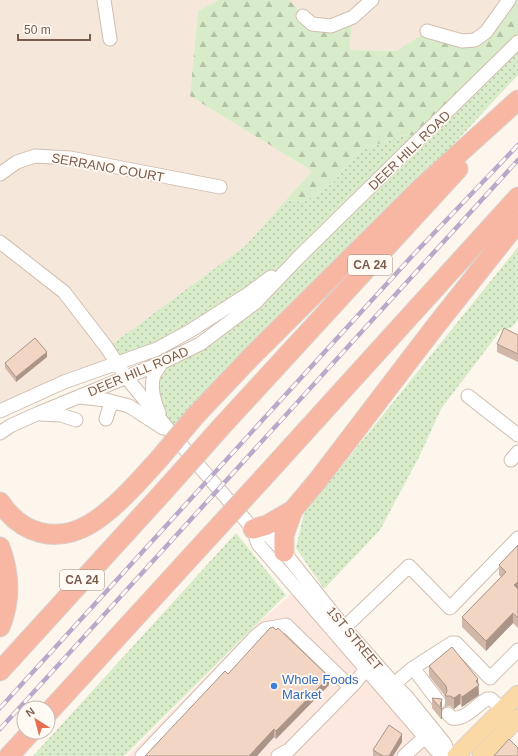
<svg xmlns="http://www.w3.org/2000/svg" width="518" height="756" viewBox="0 0 518 756" font-family="Arial,sans-serif">
<style>
.residential{fill:#f5e8da}
.commercial{fill:#fde8e0}
.green{fill:url(#green-dots)}
.forest{fill:url(#forest-firs)}
.lines{fill:none;stroke-linecap:round;stroke-linejoin:round}
.minor-casing{stroke:#d1beb0;stroke-width:15}
.major-casing{stroke:#dad1cd;stroke-width:19}
.highway-casing{stroke:#dad1cd;stroke-width:21}
.minor{stroke:#fff;stroke-width:13}
.major{stroke:#fbd9a5;stroke-width:17}
.highway{stroke:#f7b7a3;stroke-width:19}
.rail-casing{stroke:#b9a8c9;stroke-width:4.5}
.rail{stroke:#fffaf3;stroke-width:3;stroke-dasharray:9;stroke-linecap:butt}
.highway-bridge-casing{stroke:#dad1cd;stroke-width:21;stroke-linecap:butt}
.highway-bridge{stroke:#f7b7a3;stroke-width:19}
.wall{fill:#d1b7a8}
.shaded-wall{fill:#aa9588}
.building{fill:#f3d5c3;stroke:#aa9588}
.shop-dot{fill:#3f7fe0;stroke:#fffaf3;stroke-width:1.5}
.labels{text-anchor:middle;stroke-width:3.5;stroke-linejoin:round;paint-order:stroke}
.shield{fill:#fffaf3;stroke:#a28b7f;stroke-width:1}
.shield-label{font-size:12px;font-weight:bold;fill:#7a5c4d}
.street-label{font-size:13px;fill:#7a5c4d;stroke:#fffaf3}
.shop-label{font-size:13px;fill:#366cbe;stroke:#fffaf3;text-anchor:start}
</style>
<defs>
<pattern id="green-dots" width="8" height="8" patternUnits="userSpaceOnUse"><rect width="8" height="8" fill="#d8ecc9"/><path d="M2 2h.1M6 6h.1" fill="none" stroke="#b4c2a5" stroke-width="1.8" stroke-linecap="round"/></pattern>
<pattern id="forest-firs" width="22" height="20" patternUnits="userSpaceOnUse"><rect width="22" height="20" fill="#d8ecc9"/><path d="M5 1l3.5 6h-7zM16 11l3.5 6h-7z" fill="#b4c2a5"/></pattern>
</defs>
<rect width="100%" height="100%" fill="#fdf6ec"/>
<path class="residential" d="M 0,0 L 218,0 L 198,11 L 190,96 L 312,171 L 245,246 L 107,348 L 117,363 L 0,411 Z
M 289,0 L 509,0 L 475,40 L 427,31 L 397,51 L 349,50 L 331,26 L 303,16 Z"/>
<path class="commercial" d="M 294,592 L 436,756 L 128,756 L 259,622 Z"/>
<path class="green" d="M 518,42 L 518,75 L 419,181 L 172,433 L 165,425 L 154,375 L 200,344 L 297,259 L 190,331 L 117,363 L 107,348 L 245,246 L 286,200 L 304,202 L 333,183 L 357,152 L 402,135 L 422,136 Z
M 518,247 L 518,320 L 512,327 L 500,331 L 441,409 L 419,457 L 380,530 L 324,589 L 296,548 L 304,513 Z
M 236,533 L 286,595 L 124,756 L 33,756 Z"/>
<path class="forest" d="M 218,0 L 289,0 L 312,24 L 353,17 L 349,50 L 397,51 L 427,31 L 475,40 L 509,0 L 518,0 L 518,42 L 422,136 L 402,135 L 357,152 L 333,183 L 304,202 L 286,200 L 312,171 L 190,96 L 198,11 Z"/>
<g class="lines">
<g class="minor-casing">
<path id="minor" d="M 104,0 L 110,39
M 303,16 L 312,24 L 331,26 L 353,17 L 372,0
M 427,31 L 462,41 L 475,40 L 486,32 L 509,0
M 0,174 L 17,162 L 35,156 L 70,158 L 220,187
M 0,242 L 64,292 L 107,348 L 126,377 L 177,440 L 253,529 L 258,544 L 436,750 L 444,756
M 468,396 L 518,435
M 80,397 L 106,400 L 129,406 L 163,428
M 0,411 L 64,382 L 157,349 L 190,331 L 248,294 L 271,277
M 159,413 C 154,402 150,386 154,375 C 156,371 159,367 161,363
M 41,414 L 61,415 L 76,420
M 106,419 L 109,409 L 114,402
M 0,433 L 10,426 L 39,413 L 161,363 L 200,344 L 255,303 L 299,257 L 518,42
M 511,460 L 518,452
M 253,529 L 269,536 L 284,552 L 343,626 L 394,684 L 407,697 L 445,744 L 449,756
M 345,627 L 409,566 L 450,608 L 518,538
M 413,668 L 439,702
M 386,683 L 394,684 L 413,668 L 452,643 L 456,643 L 490,678 L 518,650
M 448,714 L 452,718 C 466,720 476,705 487,699 L 491,699 L 503,710
M 142,756 L 256,636 L 265,629 L 286,625 L 350,687
M 278,756 L 289,750 L 354,684 L 366,669
M 404,756 L 425,737"/>
</g>
<g class="major-casing">
<path id="major" d="M 456,756 L 518,694
M 481,756 L 518,718"/>
</g>
<g class="highway-casing">
<path id="highway" d="M 195,416 L 252,356 L 422,187 L 518,100
M 222,426 L 458,169
M 263,478 L 518,197
M 0,502 C 21,534 56,544 90,524 C 114,510 140,480 159,459
M 253,529 L 267,525 L 293,510
M 0,547 C 10,574 11,601 0,627
M 284,552 L 284,535 L 293,510 L 318,480 L 434,328 L 518,222
M 0,671 L 165,490
M 48,713 L 208,538
M 9,756 L 31,732"/>
</g>
<use href="#minor" class="minor"/>
<use href="#major" class="major"/>
<use href="#highway" class="highway"/>
<g class="rail-casing">
<path id="rail" d="M 0,708 L 414,254 L 518,145
M 0,729 L 518,160"/>
</g>
<use href="#rail" class="rail"/>
<g class="highway-bridge-casing">
<path id="highway-bridge" d="M 159,459 L 195,416
M 165,490 L 222,426
M 208,538 L 263,478"/>
</g>
<use href="#highway-bridge" class="highway-bridge"/>
</g>
<path class="wall" d="M 518,335 L 518,362 L 497,352 L 497,344 Z
M 47,357 L 16,382 L 5,368 L 5,363 Z
M 518,545 L 518,628 L 513,623 L 486,651 L 462,627 L 462,617 L 501,577 L 499,575 L 499,565 Z
M 429,666 L 478,684 L 479,695 L 462,707 L 460,704 L 454,709 L 450,706 L 445,707 L 445,696 L 429,676 Z
M 329,685 L 276,739 L 274,737 L 257,756 L 145,756 Z
M 432,698 L 442,699 L 442,719 L 441,719 L 432,708 Z
M 402,742 L 393,756 L 373,756 L 373,750 Z"/>
<path class="shaded-wall" d="M 47,352 L 47,357 L 16,382 L 16,377 Z
M 518,582 L 518,591 L 514,585 Z
M 513,613 L 513,623 L 486,651 L 486,641 Z
M 329,677 L 329,685 L 276,739 L 276,731 Z
M 478,679 L 479,695 L 462,707 L 462,697 L 476,681 Z
M 460,694 L 460,704 L 454,709 L 454,698 Z
M 442,699 L 442,719 L 441,719 L 441,709 L 440,705 Z
M 274,729 L 274,737 L 257,756 L 249,756 Z
M 402,734 L 402,742 L 393,756 L 389,756 Z"/>
<path class="building" d="M 504,328 L 518,335 L 518,354 L 497,344 Z
M 35,338 L 47,352 L 16,377 L 5,363 Z
M 518,545 L 518,582 L 514,585 L 518,589 L 518,618 L 513,613 L 486,641 L 462,617 L 506,572 L 499,565 Z
M 273,627 L 276,630 L 278,628 L 329,677 L 276,731 L 274,729 L 249,756 L 145,756 L 225,671 L 228,674 L 270,628 Z
M 452,647 L 478,679 L 476,681 L 479,685 L 462,697 L 460,694 L 454,698 L 450,696 L 445,696 L 447,691 L 446,686 L 429,666 Z
M 432,698 L 442,699 L 440,705 L 442,709 L 441,709 Z
M 389,725 L 402,734 L 389,756 L 383,756 L 373,750 Z
M 509,739 L 518,748 L 518,756 L 494,756 Z"/>
<circle class="shop-dot" cx="274" cy="686" r="4"/>
<g class="labels">
<g class="shield">
<rect x="348" y="255" width="44" height="20" rx="3"/>
<rect x="60" y="570" width="44" height="20" rx="3"/>
</g>
<g class="shield-label">
<text x="370" y="269">CA 24</text>
<text x="82" y="584">CA 24</text>
</g>
<g class="street-label">
<text transform="translate(409 150) rotate(-44)" y="5">DEER HILL ROAD</text>
<text transform="translate(108 167) rotate(10)" y="5">SERRANO COURT</text>
<text transform="translate(138 371) rotate(-23)" y="5">DEER HILL ROAD</text>
<text transform="translate(355 638) rotate(50)" y="5">1ST STREET</text>
</g>
<g class="shop-label">
<text x="282" y="684">Whole Foods<tspan x="282" dy="15">Market</tspan></text>
</g>
</g>
<g transform="translate(36 720) rotate(324)"><circle r="19" fill="#fffaf3" stroke="#cabbb1"/>
<path d="M0-3L7 15L0 10L-7 15Z" fill="#e76f51"/>
<text y="-6" font-size="11" font-weight="bold" text-anchor="middle" fill="#7a5c4d">N</text>
</g>
<path d="M18 34v6h72v-6" fill="none" stroke="#7a5c4d" stroke-width="2"/>
<text x="24" y="34" font-size="12" fill="#7a5c4d" stroke="#fffaf3" stroke-width="3" paint-order="stroke">50 m</text>
</svg>
